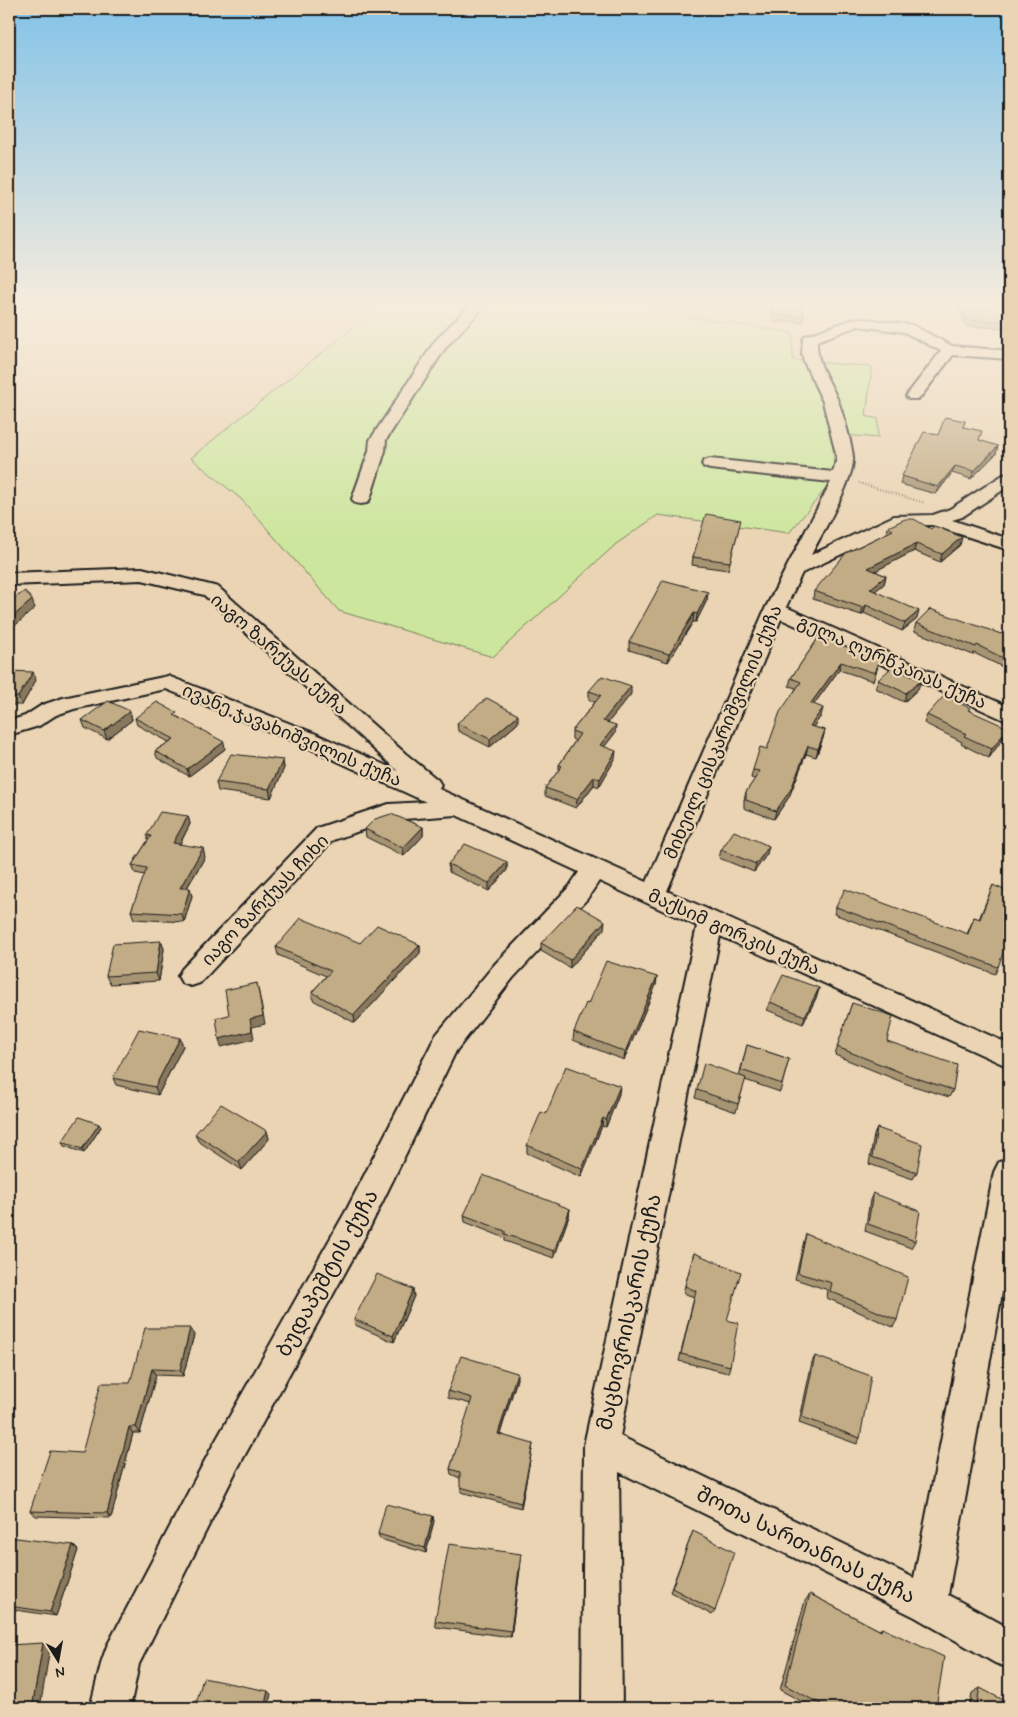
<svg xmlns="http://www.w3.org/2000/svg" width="1018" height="1717" viewBox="0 0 1018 1717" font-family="Mynerve,'Noto Sans Georgian',sans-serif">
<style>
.green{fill:#cce69d;stroke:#74815c}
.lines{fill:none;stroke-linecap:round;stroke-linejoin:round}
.minor-casing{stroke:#1c1c1c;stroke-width:4}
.path{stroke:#1c1c1c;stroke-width:2;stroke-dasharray:0.5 2.5;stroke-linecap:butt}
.minor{fill:#ead4b3;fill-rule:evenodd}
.wall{fill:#a79472;stroke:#1c1c1c}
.shaded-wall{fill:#88785d;stroke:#1c1c1c}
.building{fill:#c2ac85;stroke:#1c1c1c}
.labels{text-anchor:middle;stroke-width:4.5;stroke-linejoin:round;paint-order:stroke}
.street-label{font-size:18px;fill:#1c1c1c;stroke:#ead4b3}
.near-street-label{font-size:21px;fill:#1c1c1c;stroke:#ead4b3}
</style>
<rect width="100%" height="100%" fill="#ead4b3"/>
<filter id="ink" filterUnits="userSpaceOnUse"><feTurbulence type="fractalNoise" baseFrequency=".02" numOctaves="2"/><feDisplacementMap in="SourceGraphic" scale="10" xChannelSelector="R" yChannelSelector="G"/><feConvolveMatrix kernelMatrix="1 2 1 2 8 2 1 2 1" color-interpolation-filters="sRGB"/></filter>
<g filter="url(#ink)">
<path class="green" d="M 385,302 L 655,302 L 648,310 L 792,333 L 793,360 L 872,367 L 866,416 L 878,419 L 878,438 L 834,434 L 833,480 L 789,533 L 658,515 L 616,544 L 493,657 L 339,611 L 241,499 L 191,458 C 254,405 321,355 385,302 Z"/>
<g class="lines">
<g class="minor-casing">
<path id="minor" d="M 473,302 L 488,302 L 446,347 L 386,440 L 385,451 L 370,499 L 367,503 L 361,504 L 355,503 L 352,499 L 369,451 L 370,440 L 435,341 Z
M 857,318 L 912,325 L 952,346 L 1009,351 L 1009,359 L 953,355 L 919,399 L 909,399 L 906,396 L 941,351 L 904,332 L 858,326 L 817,341 C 816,365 830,380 838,401 C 843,414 852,444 853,457 C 855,479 822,533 811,555 L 894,516 L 933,515 L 950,509 L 1003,475 L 1009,474 L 1009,486 L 962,517 L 952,520 L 1009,539 L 1009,550 L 932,525 L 903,525 L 802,573 L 786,607 L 1009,707 L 1009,722 L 781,619 L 667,891 L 1009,1044 L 1009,1067 L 720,936 L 620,1436 L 914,1578 L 994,1172 L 999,1162 L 1009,1159 L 1009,1254 L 948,1595 L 1009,1628 L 1009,1668 L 995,1663 L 915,1617 L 619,1472 L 622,1708 L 582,1708 L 584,1445 L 697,926 L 599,881 L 587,899 L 513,978 L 456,1051 L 369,1229 L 235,1473 L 139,1664 L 130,1708 L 90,1708 L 102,1660 L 107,1646 L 211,1449 L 347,1209 L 436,1035 L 495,964 L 569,887 L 579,872 L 456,815 L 391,820 L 333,840 L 200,983 L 191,986 L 182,983 L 178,976 L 182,969 L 317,828 L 389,804 L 426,802 L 298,743 L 166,689 L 74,709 L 56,715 L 39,726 L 9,735 L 9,721 L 25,716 L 42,705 L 63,698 L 168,676 L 314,733 L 398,771 L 204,595 L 142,580 L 9,585 L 9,573 L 142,568 L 218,587 L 406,754 L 438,780 L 441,785 L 439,789 L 647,882 L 765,609 L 831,482 L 710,469 L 704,467 L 702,464 L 704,461 L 710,459 L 833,472 L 837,458 L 823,402 L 804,362 L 802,354 L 803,339 L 805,336 Z"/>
</g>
<path class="path" d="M 859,483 L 925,503"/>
<use href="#minor" class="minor"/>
</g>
<path class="wall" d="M 769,302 L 801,302 L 804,316 L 803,322 L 773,322 Z
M 957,302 L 1009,302 L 1009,329 L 1000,328 L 966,326 Z
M 965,421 L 963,427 L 996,454 L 971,479 L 952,473 L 936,494 L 900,484 L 902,476 L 938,435 Z
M 739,527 L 728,570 L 692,565 L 693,557 Z
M 888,527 L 960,545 L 940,562 L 914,551 L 875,571 L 886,576 L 884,584 L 875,591 L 917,619 L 902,631 L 864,613 L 861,615 L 813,599 L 814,591 L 887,533 Z
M 708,592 L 707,600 L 696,622 L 693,622 L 668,662 L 629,650 L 629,642 Z
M 916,623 L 1001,634 L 1009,632 L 1009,670 L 974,653 L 973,655 L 914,631 Z
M 819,637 L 878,667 L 873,681 L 839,670 L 814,704 L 821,716 L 813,727 L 825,730 L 823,738 L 816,757 L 806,754 L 789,797 L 774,819 L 744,808 L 744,800 L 746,792 L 755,779 L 751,778 L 753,770 L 767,749 L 796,688 L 789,686 L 791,678 Z
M 9,671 L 36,680 L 22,705 L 9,705 Z
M 878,680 L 918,689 L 904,702 L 875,688 Z
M 589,691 L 631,694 L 608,722 L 615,733 L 604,747 L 615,759 L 599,787 L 594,785 L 576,808 L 545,796 L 545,788 L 559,770 L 559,765 L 575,741 L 572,739 L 572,731 L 595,702 L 589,700 Z
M 969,710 L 1004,737 L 989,758 L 961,744 L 962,742 L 924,723 L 927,715 Z
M 130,711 L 132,720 L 107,739 L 85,728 L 82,720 Z
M 178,717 L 225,749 L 189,776 L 157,758 L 155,751 L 169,742 L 137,725 L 135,718 Z
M 457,723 L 518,723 L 490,747 L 458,731 Z
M 283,760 L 284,768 L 271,798 L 218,791 L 216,782 Z
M 188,816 L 190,824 L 180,844 L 205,857 L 187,888 L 192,896 L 184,922 L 134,919 L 131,911 L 145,875 L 135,873 L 132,865 L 148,840 L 147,835 Z
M 423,827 L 423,836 L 404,856 L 366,837 L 365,829 Z
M 721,850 L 767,854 L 754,872 L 719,858 Z
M 507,862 L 507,870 L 489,891 L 449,872 L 448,864 Z
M 993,885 L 998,967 L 995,974 L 834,914 L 836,907 L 967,934 L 974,917 L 979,919 Z
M 604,929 L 570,968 L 541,951 L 541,943 Z
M 161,941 L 164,949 L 159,981 L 110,984 L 106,976 Z
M 360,943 L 420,945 L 420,953 L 355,1023 L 313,1000 L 312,992 L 326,976 L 278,955 L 276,947 Z
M 657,977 L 656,985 L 624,1060 L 573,1040 L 574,1032 L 588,1004 Z
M 819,988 L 817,996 L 803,1024 L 767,1010 L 770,1002 Z
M 852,1003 L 887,1041 L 953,1090 L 949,1097 L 907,1084 L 835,1055 Z
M 180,1038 L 183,1046 L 158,1095 L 116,1085 L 113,1078 Z
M 747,1045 L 789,1059 L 780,1092 L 745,1080 L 736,1112 L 695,1098 L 697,1090 L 739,1076 Z
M 619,1094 L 606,1127 L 602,1126 L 581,1177 L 527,1153 L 527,1145 L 546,1114 Z
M 101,1127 L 84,1153 L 64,1146 L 62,1142 Z
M 877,1128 L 917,1172 L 913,1179 L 869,1164 L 874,1135 Z
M 267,1131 L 269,1139 L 242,1170 L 198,1141 L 195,1134 Z
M 873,1193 L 915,1241 L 911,1248 L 865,1231 L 870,1200 Z
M 570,1209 L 569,1216 L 554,1258 L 505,1241 L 505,1238 L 465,1222 L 464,1215 Z
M 806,1234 L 897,1320 L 893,1327 L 827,1298 L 828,1290 L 795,1279 L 804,1241 Z
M 694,1253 L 727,1320 L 730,1366 L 728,1373 L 679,1361 L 694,1297 L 683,1293 Z
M 414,1296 L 394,1342 L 355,1325 L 354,1319 Z
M 194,1335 L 183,1376 L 156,1375 L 140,1433 L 133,1433 L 111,1518 L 36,1516 L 30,1511 L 82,1453 L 130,1383 Z
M 815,1356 L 860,1438 L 857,1444 L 799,1423 L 812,1362 Z
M 517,1379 L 500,1434 L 532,1449 L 521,1508 L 461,1492 L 460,1478 L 451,1474 L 450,1469 L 471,1404 L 448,1398 L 448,1391 Z
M 434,1521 L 426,1553 L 380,1539 L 378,1534 Z
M 693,1531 L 715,1611 L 712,1615 L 670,1592 Z
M 9,1537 L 78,1550 L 56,1616 L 9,1609 Z
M 521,1554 L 521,1561 L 511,1637 L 436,1627 L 435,1621 Z
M 810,1594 L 879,1630 L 882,1628 L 936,1708 L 814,1708 L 780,1690 L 805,1601 Z
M 980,1688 L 1009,1708 L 969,1708 L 972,1693 Z"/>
<path class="shaded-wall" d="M 998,446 L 996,454 L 971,479 L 974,471 Z
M 955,466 L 952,473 L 936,494 L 938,487 Z
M 962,537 L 960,545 L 940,562 L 942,554 Z
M 916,544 L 914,551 L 866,576 L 868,568 Z
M 886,576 L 884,584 L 868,597 L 870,589 Z
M 708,592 L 707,600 L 696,622 L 697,614 Z
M 32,600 L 35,608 L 9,631 L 9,620 Z
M 866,605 L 864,613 L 861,615 L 863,608 Z
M 919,611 L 917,619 L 902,631 L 905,623 Z
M 694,613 L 693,622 L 668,662 L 669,654 Z
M 841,662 L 839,670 L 809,711 L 811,703 Z
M 33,672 L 36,680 L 22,705 L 18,697 Z
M 921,681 L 918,689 L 904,702 L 906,693 Z
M 631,686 L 631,694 L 603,729 L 603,721 Z
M 823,708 L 821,716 L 808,734 L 810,726 Z
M 130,711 L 132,720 L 107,739 L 104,731 Z
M 518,715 L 518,723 L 490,747 L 490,739 Z
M 616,725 L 615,733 L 599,754 L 600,745 Z
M 1008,728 L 1004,737 L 989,758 L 992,749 Z
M 825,730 L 823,738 L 816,757 L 818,749 Z
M 224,742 L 225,749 L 189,776 L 187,769 Z
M 808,746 L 806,754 L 789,797 L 774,819 L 776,811 Z
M 616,751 L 615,759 L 599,787 L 600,779 Z
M 283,760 L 284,768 L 271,798 L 269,789 Z
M 594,777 L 594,785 L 576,808 L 577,799 Z
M 188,816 L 190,824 L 176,851 L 173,843 Z
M 423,827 L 423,836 L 404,856 L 403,848 Z
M 769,846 L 767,854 L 754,872 L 756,864 Z
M 203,848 L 205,857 L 182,896 L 180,888 Z
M 507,862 L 507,870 L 489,891 L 489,883 Z
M 190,888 L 192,896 L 184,922 L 182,914 Z
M 605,921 L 604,929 L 570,968 L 570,960 Z
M 161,941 L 164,949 L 159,981 L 156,973 Z
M 420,945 L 420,953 L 355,1023 L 354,1015 Z
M 657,977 L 656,985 L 624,1060 L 625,1052 Z
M 257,983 L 265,1024 L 252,1027 L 254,1039 L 221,1047 L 219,1039 L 250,1019 Z
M 819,988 L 817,996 L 803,1024 L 805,1016 Z
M 180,1038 L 183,1046 L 158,1095 L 155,1087 Z
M 620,1086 L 619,1094 L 606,1127 L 606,1120 Z
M 603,1118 L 602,1126 L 581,1177 L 582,1169 Z
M 99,1124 L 101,1127 L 84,1153 L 82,1149 Z
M 267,1131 L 269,1139 L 242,1170 L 239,1162 Z
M 570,1209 L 569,1216 L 554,1258 L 554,1251 Z
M 413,1289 L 414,1296 L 394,1342 L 393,1336 Z
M 190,1328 L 194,1335 L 183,1376 L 180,1370 Z
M 152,1369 L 156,1375 L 140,1433 L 136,1427 Z
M 517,1373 L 517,1379 L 498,1440 L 498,1434 Z
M 129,1427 L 133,1433 L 111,1518 L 107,1513 Z
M 533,1444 L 532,1449 L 521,1508 L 521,1503 Z
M 433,1516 L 434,1521 L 426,1553 L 425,1548 Z
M 73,1545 L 78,1550 L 56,1616 L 50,1612 Z
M 521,1554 L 521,1561 L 511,1637 L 511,1631 Z
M 43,1643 L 50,1648 L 40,1708 L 32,1708 Z
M 268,1691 L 271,1694 L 268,1708 L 264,1708 Z"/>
<path class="building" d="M 771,302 L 801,302 L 804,316 L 774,315 Z
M 961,302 L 1009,302 L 1009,322 L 968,320 Z
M 945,417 L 965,421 L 963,427 L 982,431 L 979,440 L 998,446 L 974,471 L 955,466 L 938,487 L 902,476 L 924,432 L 938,435 Z
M 706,514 L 741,520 L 730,562 L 693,557 Z
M 905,519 L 914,519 L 931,529 L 934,526 L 962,537 L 942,554 L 916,544 L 868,568 L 886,576 L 870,589 L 919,611 L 905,623 L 866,605 L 863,608 L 814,591 L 846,553 L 893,530 L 888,527 Z
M 663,580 L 708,592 L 697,614 L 694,613 L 669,654 L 629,642 Z
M 25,591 L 32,600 L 9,620 L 9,602 Z
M 930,609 L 1001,634 L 1006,630 L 1009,632 L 1009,661 L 977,645 L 976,647 L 916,623 Z
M 819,637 L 880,659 L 875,673 L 841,662 L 811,703 L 823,708 L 810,726 L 825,730 L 818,749 L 808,746 L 791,789 L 776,811 L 746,800 L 746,792 L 760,771 L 753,770 L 760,747 L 767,749 L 780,712 L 801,682 L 791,678 Z
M 892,667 L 921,681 L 906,693 L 878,680 Z
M 9,671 L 33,672 L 18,697 L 9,697 Z
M 602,676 L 631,686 L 603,721 L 616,725 L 600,745 L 616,751 L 600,779 L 594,777 L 577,799 L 545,788 L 562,766 L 559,765 L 580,734 L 572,731 L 601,695 L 589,691 Z
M 944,696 L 970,708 L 968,710 L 1008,728 L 992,749 L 964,736 L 966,734 L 927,715 Z
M 487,698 L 518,715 L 490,739 L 457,723 Z
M 108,701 L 130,711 L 104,731 L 82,720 Z
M 157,702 L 177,713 L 174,715 L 224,742 L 187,769 L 155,751 L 174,739 L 135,718 Z
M 231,754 L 283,760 L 269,789 L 216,782 Z
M 160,812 L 188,816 L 173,843 L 203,848 L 180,888 L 190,888 L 182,914 L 131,911 L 147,868 L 132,865 L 151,836 L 147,835 Z
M 391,814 L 423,827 L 403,848 L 365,829 L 375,819 Z
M 734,831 L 769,846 L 756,864 L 721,850 Z
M 465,844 L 507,862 L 489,883 L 448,864 Z
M 1009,878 L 1009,936 L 998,967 L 836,907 L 845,889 L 968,934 L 974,917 L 980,919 L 993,885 L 1004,890 Z
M 577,905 L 605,921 L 570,960 L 541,943 Z
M 301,918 L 360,943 L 377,925 L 420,945 L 354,1015 L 312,992 L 331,971 L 276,947 Z
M 161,941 L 156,973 L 106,976 L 113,944 Z
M 606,961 L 657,977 L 625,1052 L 574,1032 L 586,1003 L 588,1004 Z
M 783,975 L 819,988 L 805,1016 L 770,1002 Z
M 257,983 L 263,1016 L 250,1019 L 252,1031 L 219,1039 L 216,1018 L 229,1015 L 225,990 Z
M 852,1003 L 893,1016 L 887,1041 L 957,1065 L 953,1090 L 910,1076 L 837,1047 Z
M 139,1029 L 180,1038 L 155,1087 L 113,1078 Z
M 747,1045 L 789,1059 L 782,1084 L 741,1070 Z
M 704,1063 L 746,1078 L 738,1104 L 697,1090 Z
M 566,1066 L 620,1086 L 606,1120 L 603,1118 L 582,1169 L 527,1145 L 541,1112 L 546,1114 Z
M 221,1104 L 267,1131 L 239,1162 L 195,1134 Z
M 79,1117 L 99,1124 L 82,1149 L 62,1142 Z
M 877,1128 L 922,1144 L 917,1172 L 872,1157 Z
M 483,1175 L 570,1209 L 554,1251 L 505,1234 L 505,1231 L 464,1215 Z
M 873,1193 L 920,1211 L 915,1241 L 868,1224 Z
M 806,1234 L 908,1277 L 897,1320 L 830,1291 L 832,1283 L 798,1273 Z
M 694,1253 L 741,1272 L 727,1320 L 738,1323 L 730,1366 L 681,1354 L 696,1291 L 685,1286 Z
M 377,1274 L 413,1289 L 393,1336 L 354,1319 Z
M 145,1328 L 190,1328 L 180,1370 L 152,1369 L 136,1427 L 129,1427 L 107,1513 L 30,1511 L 50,1451 L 82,1453 L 101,1383 L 130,1383 Z
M 461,1356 L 517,1373 L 498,1434 L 533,1444 L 521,1503 L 460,1487 L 460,1472 L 450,1469 L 472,1398 L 448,1391 Z
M 815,1356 L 871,1376 L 860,1438 L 802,1417 Z
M 386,1504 L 433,1516 L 425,1548 L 378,1534 Z
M 693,1531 L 734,1552 L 715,1611 L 672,1588 Z
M 9,1537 L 73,1545 L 50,1612 L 9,1606 Z
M 449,1544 L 521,1554 L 511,1631 L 435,1621 Z
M 810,1594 L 881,1631 L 882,1628 L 944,1657 L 936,1708 L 828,1708 L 785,1685 Z
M 43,1643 L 32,1708 L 9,1708 L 9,1645 Z
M 203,1678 L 268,1691 L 264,1708 L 195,1708 Z
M 980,1688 L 1009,1703 L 1009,1708 L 976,1708 Z
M 458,1701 L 503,1708 L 457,1708 Z"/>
</g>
<linearGradient id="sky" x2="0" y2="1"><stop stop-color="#83c3e8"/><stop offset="0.56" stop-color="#f6ecdd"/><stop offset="1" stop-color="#f6ecdd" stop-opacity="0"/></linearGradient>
<rect width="1018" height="543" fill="url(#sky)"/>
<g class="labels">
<g class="street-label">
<text transform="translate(279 654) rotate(41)" y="6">იაგო ზარქუას ქუჩა</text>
<text transform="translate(892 662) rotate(24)" y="6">გელა ღურწკაიას ქუჩა</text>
<text transform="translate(723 732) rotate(-67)" y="6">მიხეილ ცისკარიშვილის ქუჩა</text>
<text transform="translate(292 735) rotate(23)" y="6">ივანე ჯავახიშვილის ქუჩა</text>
<text transform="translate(265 900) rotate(-46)" y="6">იაგო ზარქუას ჩიხი</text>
<text transform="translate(734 932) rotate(24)" y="6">მაქსიმ გორკის ქუჩა</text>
</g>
<g class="near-street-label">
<text transform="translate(327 1273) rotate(-61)" y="7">ბუდაპეშტის ქუჩა</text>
<text transform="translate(629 1312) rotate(-78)" y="7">მაცხოვრისკარის ქუჩა</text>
<text transform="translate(806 1545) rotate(26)" y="7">შოთა სართანიას ქუჩა</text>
</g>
</g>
<rect width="1018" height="1717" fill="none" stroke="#ead4b3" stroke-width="30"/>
<rect x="15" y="15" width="988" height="1687" fill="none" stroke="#1c1c1c" stroke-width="2" filter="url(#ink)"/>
<g transform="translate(58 1660) rotate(169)" stroke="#ead4b3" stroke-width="4" paint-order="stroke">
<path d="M0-4L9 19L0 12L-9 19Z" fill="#1c1c1c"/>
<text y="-8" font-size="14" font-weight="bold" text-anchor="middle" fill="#1c1c1c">N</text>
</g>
</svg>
